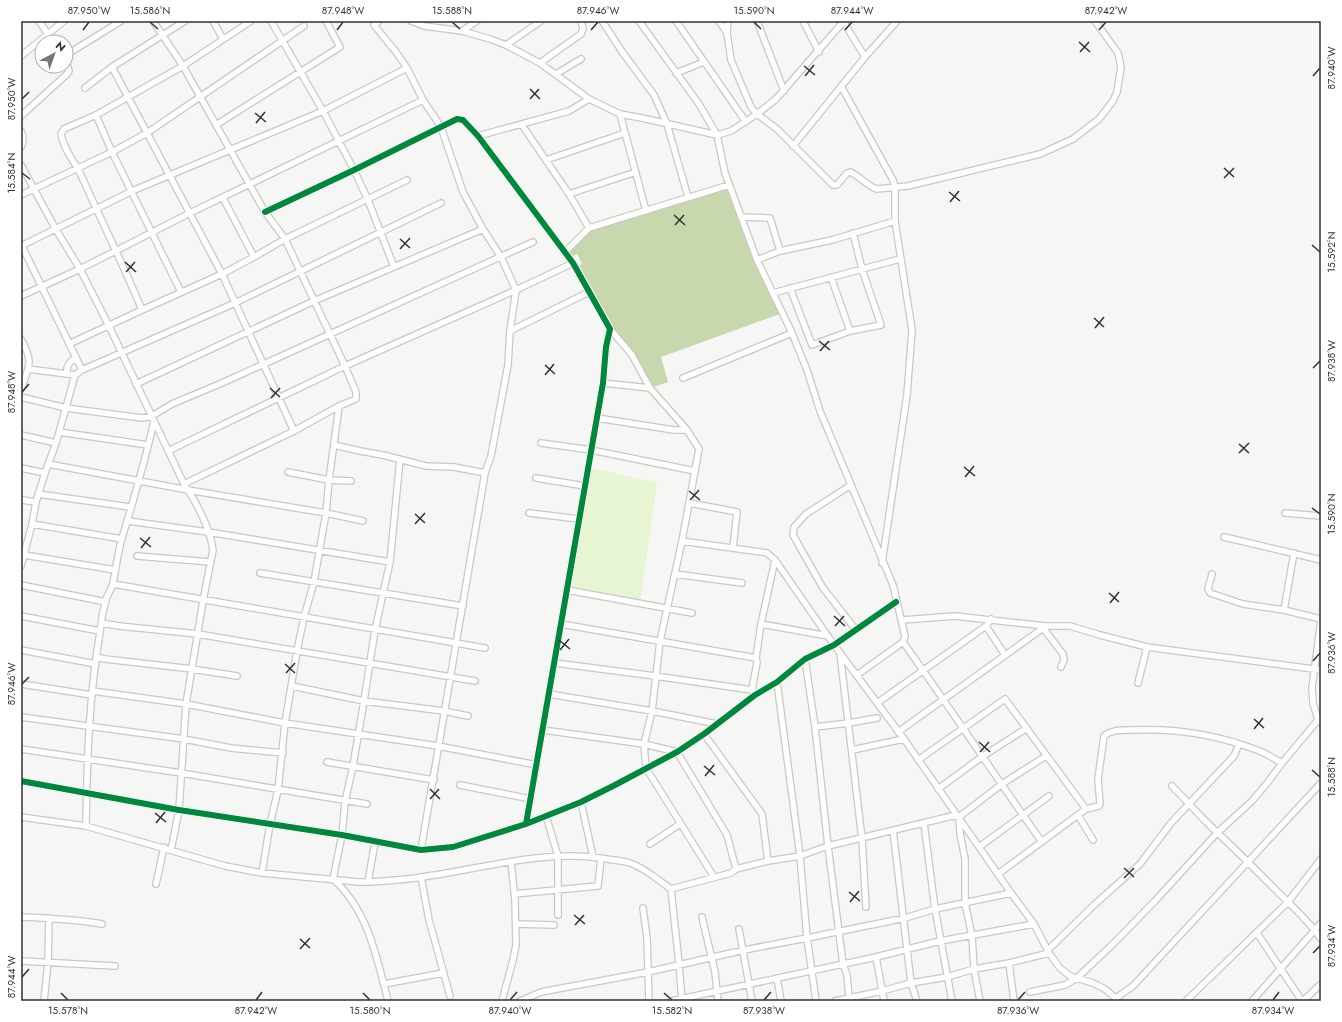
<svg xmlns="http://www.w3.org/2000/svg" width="1342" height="1022" viewBox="0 0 1342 1022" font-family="Jost,sans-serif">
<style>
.green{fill:#e8f5d2}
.forest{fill:#c8d7ae}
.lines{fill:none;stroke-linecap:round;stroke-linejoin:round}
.street-casing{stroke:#c8c8c6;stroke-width:8}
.street{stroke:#fefefd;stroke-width:5.5}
.cycleway-casing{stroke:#fff;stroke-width:8}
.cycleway{stroke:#00873e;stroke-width:6}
.ticks{fill:none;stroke:#313230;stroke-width:1.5}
.neatline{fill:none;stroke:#313230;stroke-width:1.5}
.ticks-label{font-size:10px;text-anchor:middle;fill:#313230}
</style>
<rect width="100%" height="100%" fill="#f6f7f4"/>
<path class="green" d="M 588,467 L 657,483 L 640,603 L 567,590 Z"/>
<path class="forest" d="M 729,185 L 753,251 L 783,313 L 661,357 L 668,382 L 650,388 L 643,373 L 610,329 L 575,268 L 582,264 L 577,254 L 569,258 L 565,252 L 589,228 Z"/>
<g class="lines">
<g class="street-casing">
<path id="street" d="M 39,21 L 53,42
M 153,21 L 183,66 L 265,212 L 285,239 L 345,366 L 356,392 L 356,399 L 339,406
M 213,21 L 223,39
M 271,21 L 323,111 L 354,170 L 368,200 L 394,267
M 379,21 L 374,25 L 396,52 L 407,68 L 423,100 L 441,127 L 463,192 L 483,229 L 501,257 L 516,290 L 510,331 L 508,365 L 491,456 L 485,473 L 421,850
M 411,21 L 424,26 L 462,31 L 490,39 L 506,45 L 540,63 L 589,99 L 620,114 L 642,118 L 717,135 L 731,131 L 757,114 L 776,99 L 844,21
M 602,21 L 623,53 L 654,95 L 667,124 L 688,197
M 639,21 L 699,104 L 717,135 L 725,173 L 757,260 L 792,333 L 807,370 L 820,411 L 893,585 L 905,636 L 903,642 C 950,708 995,776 1042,842
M 676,21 L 746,122
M 719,21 L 727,33
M 728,21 L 727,33 L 731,60 L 751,107 L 757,114 L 777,129 L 833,185 L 837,185 L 847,173 L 850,172 C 861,177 867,186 877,189 L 908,186 L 1040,154 L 1073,139 L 1099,119 L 1113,101 L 1117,92 L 1121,67 L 1118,53 L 1095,21
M 757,21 L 784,91
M 803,21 L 819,52
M 843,21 L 865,57
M 462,31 L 477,21
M 506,45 L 541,21
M 66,55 L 121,21
M 21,56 L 64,21
M 540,63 L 581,34 L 583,29 L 581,21
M 112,67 L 222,274 L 294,431
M 676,73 L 704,62
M 556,74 L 581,59
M 841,86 L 893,180 L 895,187 L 895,221 L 912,330 L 907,395 L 882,563
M 85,88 L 112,67 L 185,21
M 620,114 L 646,211
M 96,115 L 112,152 L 181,292
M 21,116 L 67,74 L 69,71 L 66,60
M 216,125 L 340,47 L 326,21
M 522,125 L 569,194 L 589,228 L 565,252
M 21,131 C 24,137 24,141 21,147
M 478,136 L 569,111 L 589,99
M 793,146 L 865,57 L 897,21
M 546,160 L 625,133
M 21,165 L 55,228 L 80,269 L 109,326 L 184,484 C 196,502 210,528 213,550 L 203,601 L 186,704 L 179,810 L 171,850
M 569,194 L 636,172
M 21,195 L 112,152 L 147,133 L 304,26
M 223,198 L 254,257
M 265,212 L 354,170 L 457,119 L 463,120 L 478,136 L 573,263 L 610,329 L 606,347 L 603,383 L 526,824
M 741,217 L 770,218 L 780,251
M 589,228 L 729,185
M 21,244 L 82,370
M 21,246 L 132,191 L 323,111 L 407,68
M 757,260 L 780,251 L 832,240 L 895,221
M 831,277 L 850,331 L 881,325 L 862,269 L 853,233
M 790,288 L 812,345 L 850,331
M 773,293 L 900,259
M 21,296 L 80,269 L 190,213 L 423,100
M 142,310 C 123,264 101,220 81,175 C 75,162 63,149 61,134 L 64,129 L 96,115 L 183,66 L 251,21
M 610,329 L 632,355 L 650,388 L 687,430 L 699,449 L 682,541 L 660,641 L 652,711 L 644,744 L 646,768 L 714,877
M 510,331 L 589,292
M 21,339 C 34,362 29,366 21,389
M 69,344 L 142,310 L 222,274 L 254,257 L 285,239 L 407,180
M 28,369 L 75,375 L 82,370 L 235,303 L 441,203
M 67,374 C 66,366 69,362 76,358
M 683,378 L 792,333
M 603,383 L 650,388
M 136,384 L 314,301 L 483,229
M 21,397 L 66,408 L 142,418 L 152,416 L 172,404 L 222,383 L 533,242
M 597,418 L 674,430 L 687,430
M 59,432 L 148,445
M 21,435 L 56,443
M 541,443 L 591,450 L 695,471
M 334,445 L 360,451 L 383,455 L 426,466 L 454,467 L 485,473
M 168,451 L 345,366 L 516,290 L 573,263
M 48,464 L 188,490 L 326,513 L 363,521
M 21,468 L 45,473
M 288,472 L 329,480 L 351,481
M 536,478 L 585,486
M 184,484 L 294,431 L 339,406 L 329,480 L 326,513 L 314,582 L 304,617 L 297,651 L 285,723 L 278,790 L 270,824 L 262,873
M 851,485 L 806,514 L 794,527 L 793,535 L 823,588 L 856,630
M 38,494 L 130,507
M 21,500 L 36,502
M 689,503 L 737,512 L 733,548
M 529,513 L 579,519
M 1285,513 L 1321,516
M 128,521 L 208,532 L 390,562
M 32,524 L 122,539
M 1224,537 L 1321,560
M 682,541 L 767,553 L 775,560 L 834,645 L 904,739 L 1011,893 L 1034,924 L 1049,953 L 1060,968 L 1070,976 L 1093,983 L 1105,989 L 1119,1001
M 1294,553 L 1284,610 L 1321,619
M 24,555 L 115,570
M 137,556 L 210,562
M 21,566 L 32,524 L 36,502 L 45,473 L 56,443 L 75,375
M 260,573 L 463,606
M 675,574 L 742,583
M 1212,574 L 1208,589 L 1210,593 L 1243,604 L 1284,610
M 113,584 L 485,648
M 21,585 L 106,602
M 567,590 L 692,613
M 21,616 L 100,631
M 902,620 L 955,616 L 1046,626 L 1070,626 L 1100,635 L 1147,647 L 1321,670
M 102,623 L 119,626 L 198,634 L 475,681
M 561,624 L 756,658 L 757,662 L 752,690 L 755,695
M 761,624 L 828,636
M 986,626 L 1005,655
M 1043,628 L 1063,654 L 1064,660 L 1061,667
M 21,650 L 96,664
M 840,653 L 862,839 L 866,907
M 96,657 L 105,659 L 192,669 L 237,676
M 756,658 L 761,624 L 775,560
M 805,659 L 815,727 L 828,846 L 843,964 L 847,975 L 849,998
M 555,663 L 655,676 L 752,690
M 857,675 L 903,642
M 777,682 L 800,856 L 807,938 L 816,1001
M 1138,683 L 1147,647
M 21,684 L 92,695
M 292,686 L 364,701 L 444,711 L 468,716
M 93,691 L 186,704 L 285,723 L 438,746 L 537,765
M 549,694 L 652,711 L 717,724
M 877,703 L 986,626 L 991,619
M 21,717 L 184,739 L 231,748 L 283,753
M 1320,722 L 1318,720 L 1313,703 L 1312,688 L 1321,620
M 815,727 L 849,723 L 877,718
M 543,730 L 644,744 L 677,752 L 727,835 L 736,869
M 898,732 L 1046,626
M 704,734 L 762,814 L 768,861
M 21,749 L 181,773 L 367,804
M 852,750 L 904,739
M 918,760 L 1005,699 L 1086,809 L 1099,806 L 1100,804 L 1098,779 L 1104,736 C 1112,729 1123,730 1133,730 C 1175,728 1218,735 1257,750 C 1266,753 1274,759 1282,763
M 327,762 L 434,780
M 21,781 L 179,810 L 342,835 L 421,850 L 453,847 L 526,824 L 581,802 L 615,785 L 677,752 L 704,734 L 755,695 L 777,682 L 805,659 L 834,645 L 896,602
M 460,785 L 531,799
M 1172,786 C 1188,802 1202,819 1219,834 C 1242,856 1264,878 1287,901 C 1299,913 1312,925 1321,939
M 938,789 L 983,756 L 1027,728
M 581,802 L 593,857
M 1078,815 L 1093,840
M 546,816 L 558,856 L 558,915
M 21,817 L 86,826 L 225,866 L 262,873 L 359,882 L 368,882 C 386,881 404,880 422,877 C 481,869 540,850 600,858 C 610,860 620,860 630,863 C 645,868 658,880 671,889 L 679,964 L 682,1001
M 959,818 L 960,833 L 965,859 L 965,903 L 972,936 L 974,969 L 980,1001
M 924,823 L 935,909 L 952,1001
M 86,826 C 87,761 89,696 100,632 C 101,621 103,610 106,599 C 108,594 112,588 113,583 C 116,568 118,552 122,538 C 134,499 145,461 154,421
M 893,830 L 911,983 L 917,1001
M 650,844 L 680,824
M 979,847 L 1049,796
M 998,874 L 1086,809
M 421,877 L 429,920 L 450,996
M 333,879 L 342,835 L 345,802 L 353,766 L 364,701 L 375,630 L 390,562 L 400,459
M 333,879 C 368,910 377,958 388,1001
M 368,882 L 375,842
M 156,884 L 164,847
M 671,889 L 731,873 L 736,869 L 768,861 L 800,856 L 828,846 L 952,816 L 959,817 L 1002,784 L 1046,756
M 514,894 L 598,886 L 601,859
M 643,908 L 647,938 L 649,1001
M 21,917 C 48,918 75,919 102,924
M 702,917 L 715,972 L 718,1001
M 516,924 L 554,925
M 739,929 L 752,1001
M 1257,933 L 1302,1001
M 1048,950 L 1094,905 L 1140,864 L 1171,823 L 1234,756 L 1239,744
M 876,957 L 884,1001
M 21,961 L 115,966
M 1009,963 L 1014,1001
M 777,978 L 781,1001
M 384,984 L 443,973
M 1030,992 L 1065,985 L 1077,978 L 1112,945 L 1155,901 L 1217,833 L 1252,801 L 1268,782 L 1282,763 L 1318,720
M 1116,998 L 1133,986 L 1321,783
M 44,1001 L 48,962 L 49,918
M 502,1001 L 513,960 L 516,945 L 515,900 L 511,862
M 520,1001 L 541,992 L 648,972 L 744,950 L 807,938 L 905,918 L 935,909 L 1011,893
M 671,1001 L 876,957 L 940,941 L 1034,924
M 835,1001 L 882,991 L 911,983 L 947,977 L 974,969 L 1009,963 L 1049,953
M 1186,1001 L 1288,902 L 1321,859
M 1252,1001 L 1321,923
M 1303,1001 L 1321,984"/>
</g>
<use href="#street" class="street"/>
<g class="cycleway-casing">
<path id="cycleway" d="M 265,212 L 354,170 L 457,119 L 463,120 L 478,136 L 573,263 L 610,329 L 606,347 L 603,383 L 526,824
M 21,781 L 179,810 L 342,835 L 421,850 L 453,847 L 526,824 L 581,802 L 615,785 L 677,752 L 704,734 L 755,695 L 777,682 L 805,659 L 834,645 L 896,602"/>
</g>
<use href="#cycleway" class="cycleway"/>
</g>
<path class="ticks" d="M 150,22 L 158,29M 452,22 L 460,29M 754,22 L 761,29M 83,30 L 89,22M 337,30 L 343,22M 591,30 L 598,22M 845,30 L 852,22M 1099,30 L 1106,22M 1079,42 L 1090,52M 1080,52 L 1089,42M 804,66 L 815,75M 805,76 L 814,65M 1313,76 L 1320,68M 530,89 L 540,99M 22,99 L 29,92M 530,99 L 539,89M 255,113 L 266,122M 256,123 L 265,112M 1224,168 L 1234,177M 22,173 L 30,179M 1224,178 L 1234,168M 949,192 L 960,201M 950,202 L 959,191M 674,215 L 685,225M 675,225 L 684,215M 400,239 L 410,248M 1312,245 L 1320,252M 400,249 L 410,238M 125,262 L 136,272M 126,272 L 135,262M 1094,318 L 1104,327M 1095,328 L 1104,317M 819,341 L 830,350M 820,351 L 829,341M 545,365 L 555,374M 1313,368 L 1320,361M 545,375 L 554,364M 270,388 L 280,397M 22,392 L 29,384M 271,398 L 280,388M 1239,444 L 1249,453M 1239,453 L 1249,443M 964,467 L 975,476M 965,477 L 974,466M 689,491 L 700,500M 690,500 L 699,490M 1312,508 L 1320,514M 415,514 L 425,523M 415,524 L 425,513M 140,538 L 151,547M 141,548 L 150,537M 1109,593 L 1119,602M 1110,603 L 1119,592M 834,616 L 845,626M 835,626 L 844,616M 559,640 L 570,649M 560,650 L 569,639M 1313,661 L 1320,653M 285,664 L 295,673M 286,673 L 295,663M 22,684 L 29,677M 1254,719 L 1264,728M 1254,729 L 1263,718M 979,742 L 990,752M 980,752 L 989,742M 704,766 L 715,775M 1312,770 L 1320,777M 705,776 L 714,765M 430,789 L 440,799M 430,799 L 439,789M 155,813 L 166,822M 156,823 L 165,812M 1124,868 L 1134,877M 1124,878 L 1134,868M 849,892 L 860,901M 850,902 L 859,891M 574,915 L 585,924M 575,925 L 584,915M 300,939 L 310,948M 300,949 L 310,938M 1313,953 L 1320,946M 22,977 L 29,969M 61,993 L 68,1000M 363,993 L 370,1000M 664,993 L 672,1000M 256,1000 L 262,992M 510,1000 L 517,992M 764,1000 L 771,992M 1018,1000 L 1025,992M 1273,1000 L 1279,992"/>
<rect width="1342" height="1022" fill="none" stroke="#ffffff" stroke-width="44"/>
<g transform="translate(54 54) rotate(41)"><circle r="19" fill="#ffffff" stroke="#adadac"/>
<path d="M0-3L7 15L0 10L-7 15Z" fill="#767775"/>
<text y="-6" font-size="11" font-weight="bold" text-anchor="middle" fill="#313230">N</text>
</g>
<rect x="22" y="22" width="1298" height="978" class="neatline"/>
<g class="ticks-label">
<text x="89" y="14">87.950°W</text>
<text x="150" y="14">15.586°N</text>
<text x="343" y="14">87.948°W</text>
<text x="452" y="14">15.588°N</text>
<text x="598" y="14">87.946°W</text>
<text x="754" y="14">15.590°N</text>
<text x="852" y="14">87.944°W</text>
<text x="1106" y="14">87.942°W</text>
<text transform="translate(1331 68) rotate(-90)" y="4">87.940°W</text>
<text transform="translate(11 99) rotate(-90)" y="4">87.950°W</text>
<text transform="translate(11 173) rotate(-90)" y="4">15.584°N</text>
<text transform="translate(1331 252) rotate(-90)" y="4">15.592°N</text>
<text transform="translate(1331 361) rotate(-90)" y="4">87.938°W</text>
<text transform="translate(11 392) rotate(-90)" y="4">87.948°W</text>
<text transform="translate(1331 514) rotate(-90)" y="4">15.590°N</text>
<text transform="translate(1331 653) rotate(-90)" y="4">87.936°W</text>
<text transform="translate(11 684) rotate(-90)" y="4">87.946°W</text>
<text transform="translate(1331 777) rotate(-90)" y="4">15.588°N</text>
<text transform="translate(1331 946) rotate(-90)" y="4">87.934°W</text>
<text transform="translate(11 977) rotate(-90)" y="4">87.944°W</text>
<text x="68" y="1014">15.578°N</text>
<text x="256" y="1014">87.942°W</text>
<text x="370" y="1014">15.580°N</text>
<text x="510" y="1014">87.940°W</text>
<text x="672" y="1014">15.582°N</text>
<text x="764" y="1014">87.938°W</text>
<text x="1018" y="1014">87.936°W</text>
<text x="1273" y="1014">87.934°W</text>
</g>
</svg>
